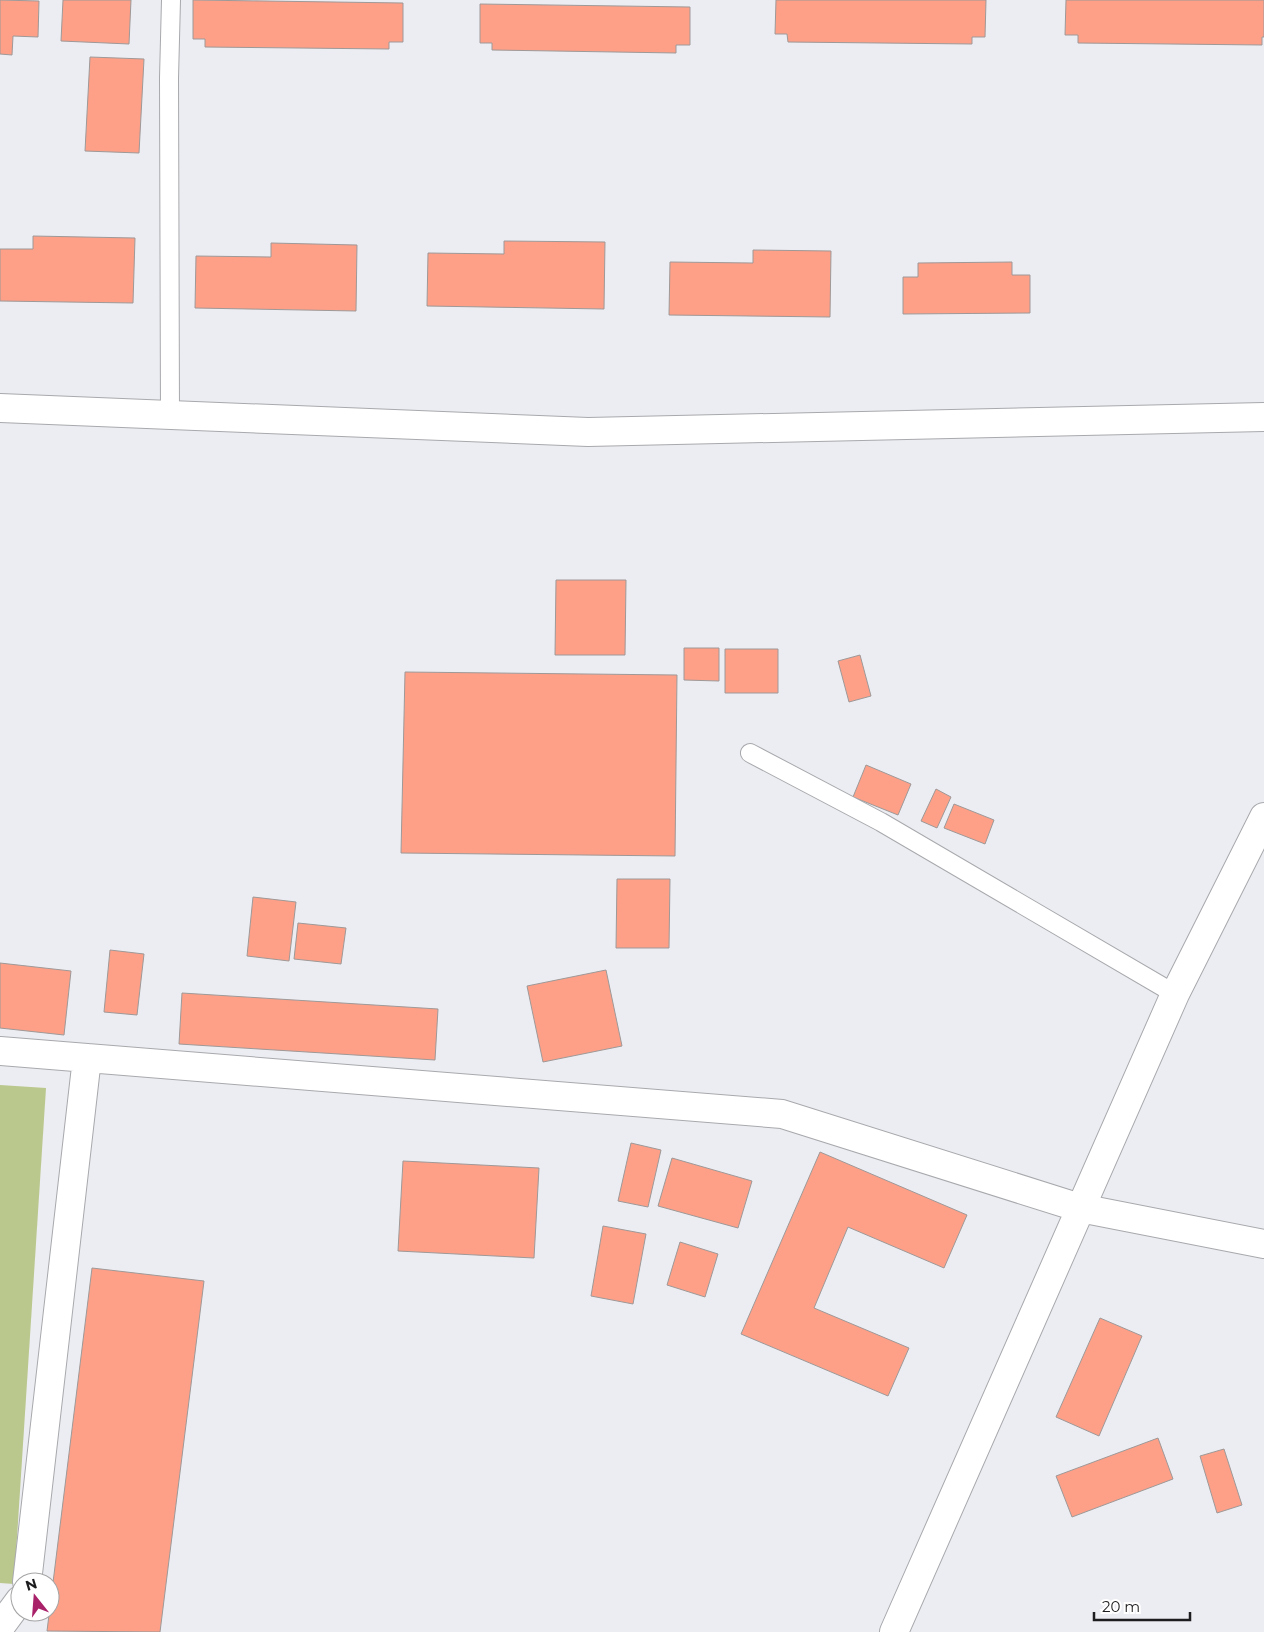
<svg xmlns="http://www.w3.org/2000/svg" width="1264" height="1632" viewBox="0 0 1264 1632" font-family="Montserrat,sans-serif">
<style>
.green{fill:#bac78d}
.building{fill:#fe9f87;stroke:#9e9998}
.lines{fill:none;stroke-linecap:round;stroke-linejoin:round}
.service-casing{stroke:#a8a9ad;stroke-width:20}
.minor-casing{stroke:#a8a9ad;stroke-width:30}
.service{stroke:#fff;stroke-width:18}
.minor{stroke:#fff;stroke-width:28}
</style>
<rect width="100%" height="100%" fill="#ecedf2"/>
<path class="green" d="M 0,1085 L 46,1088 L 14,1584 L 0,1583 Z"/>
<path class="building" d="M 0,0 L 39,1 L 38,37 L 13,36 L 12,55 L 0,54 Z
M 63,0 L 131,0 L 129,44 L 61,41 Z
M 193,0 L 403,3 L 403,42 L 389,42 L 389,49 L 205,47 L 205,39 L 193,39 Z
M 776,0 L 986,0 L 985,37 L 972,37 L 972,44 L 788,42 L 787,34 L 775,34 Z
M 1066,0 L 1264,0 L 1264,37 L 1262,37 L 1262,45 L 1078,43 L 1078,35 L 1065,35 Z
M 480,4 L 690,7 L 690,45 L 676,45 L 676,53 L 492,50 L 492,43 L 480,43 Z
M 90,57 L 144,59 L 139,153 L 85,151 Z
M 33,236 L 135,238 L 133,303 L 0,301 L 0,249 L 33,249 Z
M 504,241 L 605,242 L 604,309 L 427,306 L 428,253 L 504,254 Z
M 271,243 L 357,245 L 356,311 L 195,308 L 196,256 L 271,257 Z
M 753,250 L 831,251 L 830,317 L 669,315 L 670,262 L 753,263 Z
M 1012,262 L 1012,275 L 1030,275 L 1030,313 L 903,314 L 903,277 L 918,277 L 918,263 Z
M 556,580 L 626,580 L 625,655 L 555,655 Z
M 684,648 L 719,648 L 719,681 L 684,680 Z
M 725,649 L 778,649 L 778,693 L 725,693 Z
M 860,655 L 871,696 L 849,702 L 838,661 Z
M 405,672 L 677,675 L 675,856 L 401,853 Z
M 866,765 L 911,784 L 898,815 L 853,797 Z
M 936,789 L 951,797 L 937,828 L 921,821 Z
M 954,804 L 994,820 L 985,844 L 944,828 Z
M 617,879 L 670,879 L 669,948 L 616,948 Z
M 253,897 L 296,902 L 289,961 L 247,956 Z
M 298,923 L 346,928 L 341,964 L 294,959 Z
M 110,950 L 144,954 L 137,1015 L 104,1012 Z
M 0,963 L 71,971 L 64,1035 L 0,1028 Z
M 606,970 L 622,1046 L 543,1062 L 527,986 Z
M 182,993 L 438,1009 L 435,1060 L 179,1044 Z
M 631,1143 L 661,1150 L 648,1207 L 618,1201 Z
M 820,1152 L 967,1215 L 944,1268 L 848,1227 L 814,1308 L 909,1348 L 888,1396 L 741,1334 Z
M 672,1158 L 752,1181 L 738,1228 L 658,1206 Z
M 403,1161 L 539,1168 L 534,1258 L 398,1251 Z
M 603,1226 L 646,1234 L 633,1304 L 591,1296 Z
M 680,1242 L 718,1254 L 705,1297 L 667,1285 Z
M 92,1268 L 204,1281 L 160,1632 L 47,1631 Z
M 1100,1318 L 1142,1336 L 1099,1436 L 1056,1417 Z
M 1158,1438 L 1173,1479 L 1072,1517 L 1056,1476 Z
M 1224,1449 L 1242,1505 L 1217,1513 L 1200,1456 Z"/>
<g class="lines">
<g class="service-casing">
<path id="service" d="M 170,415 L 169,78 L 171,0
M 750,753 L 881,822 L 1175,994"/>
</g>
<g class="minor-casing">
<path id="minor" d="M 0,408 L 588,432 L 1264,417
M 0,1051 L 782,1114 L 1080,1208 L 1264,1244
M 27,1582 L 87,1058
M 0,1627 L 20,1600
M 894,1632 L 1175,994 L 1264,817"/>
</g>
<use href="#service" class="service"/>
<use href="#minor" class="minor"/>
</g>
<g transform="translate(35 1597) rotate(343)"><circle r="24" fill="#ffffff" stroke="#a5a5a5"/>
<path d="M0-4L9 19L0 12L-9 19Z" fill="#a92269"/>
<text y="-8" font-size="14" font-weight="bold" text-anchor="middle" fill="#1d1d1f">N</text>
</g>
<path d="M1094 1612v8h96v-8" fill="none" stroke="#1d1d1f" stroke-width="2.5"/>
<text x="1102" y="1612" font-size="15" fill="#1d1d1f" stroke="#ffffff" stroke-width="4" paint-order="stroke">20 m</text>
</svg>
